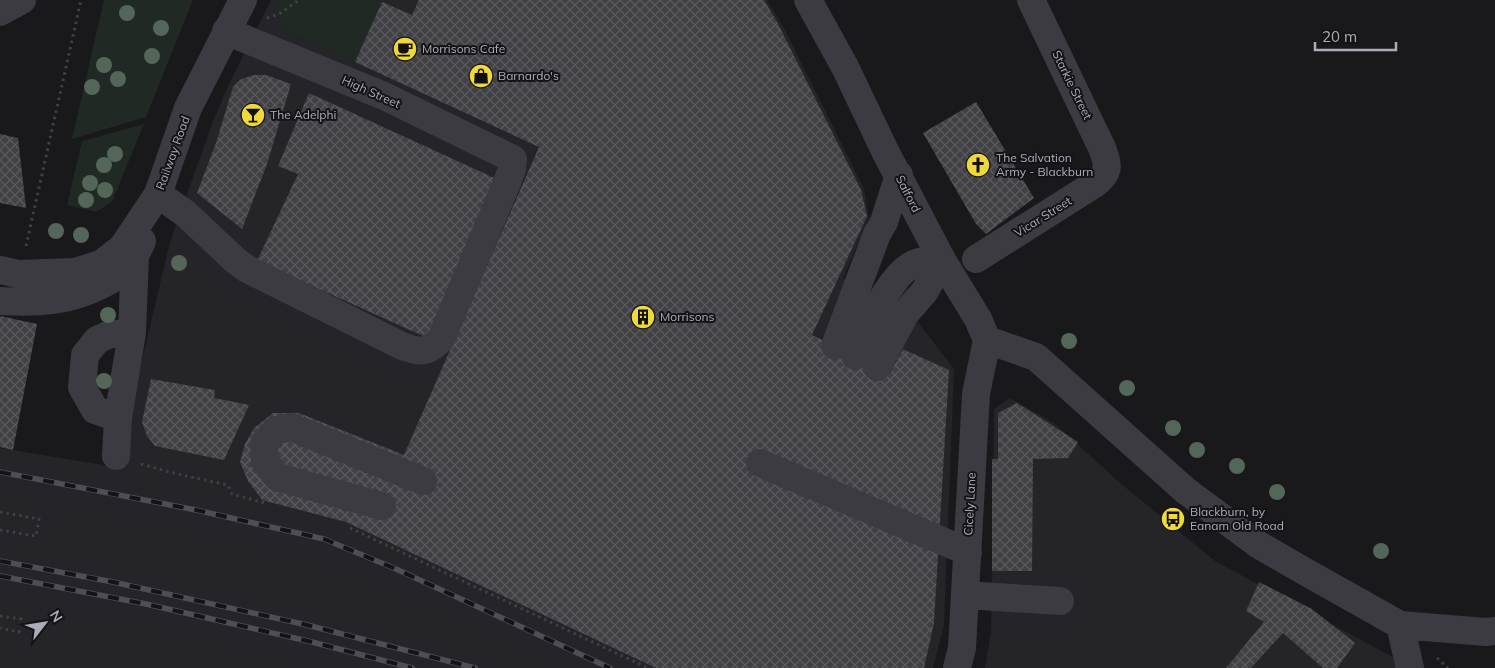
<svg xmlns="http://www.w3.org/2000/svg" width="1495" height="668" viewBox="0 0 1495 668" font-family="Mulish,sans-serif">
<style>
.built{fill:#252428}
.green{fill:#202923}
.building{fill:url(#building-cross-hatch)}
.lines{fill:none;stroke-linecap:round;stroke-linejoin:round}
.path{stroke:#3f4046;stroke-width:3;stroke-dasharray:2.5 4;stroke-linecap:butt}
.minor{stroke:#3c3b41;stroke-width:28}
.rail-casing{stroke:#4e4f56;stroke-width:5.5}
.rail{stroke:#141316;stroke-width:4;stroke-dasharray:11;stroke-linecap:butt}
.tree{fill:#536659}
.labels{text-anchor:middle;stroke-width:4;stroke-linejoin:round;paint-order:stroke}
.poi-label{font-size:12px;fill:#abacba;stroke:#141316;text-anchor:start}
.street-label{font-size:12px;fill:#abacba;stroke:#141316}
</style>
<defs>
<pattern id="building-cross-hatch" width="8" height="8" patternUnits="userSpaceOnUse" patternTransform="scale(1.25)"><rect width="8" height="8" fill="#404045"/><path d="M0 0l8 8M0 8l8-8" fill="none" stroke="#59595e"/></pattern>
</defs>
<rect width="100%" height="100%" fill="#19181b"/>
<path class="built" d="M 271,0 L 767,0 L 784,28 L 864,189 L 869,218 L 843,278 L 890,302 L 901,282 L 924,303 L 917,321 L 954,369 L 944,625 L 933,668 L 0,668 L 0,448 L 122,468 L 134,394 L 170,242 L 212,124 L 229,84 Z
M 1010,398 L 1054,423 L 1119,482 L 1215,561 L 1413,668 L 985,668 L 991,632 L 994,409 Z"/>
<path class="green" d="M 104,0 L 193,0 L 146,117 L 72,139 Z
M 278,0 L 379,0 L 382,2 L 355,62 L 284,30 L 279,14 Z
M 144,124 L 112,202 L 96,212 L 67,205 L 82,141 Z"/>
<path class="building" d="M 419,0 L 764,0 L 777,22 L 861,190 L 867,216 L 812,335 L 890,373 L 903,349 L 949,370 L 934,623 L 924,668 L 656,668 L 346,522 L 262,500 L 248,481 L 240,462 L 245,444 L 254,428 L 273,413 L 299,413 L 404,455 L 539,147 L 355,62 L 382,2 L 412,15 Z
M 254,75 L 266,75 L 291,84 L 267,164 L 242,229 L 197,193 L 216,143 L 233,87 L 241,79 Z
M 309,93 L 501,181 L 432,340 L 257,261 L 298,174 L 278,166 Z
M 976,102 L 1034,198 L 986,234 L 976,224 L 923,133 Z
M 0,134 L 18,138 L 26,208 L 0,203 Z
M 0,316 L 37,324 L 13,450 L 0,447 Z
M 151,379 L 215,390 L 214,398 L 249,405 L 224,460 L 155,446 L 147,436 L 142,422 Z
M 1017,403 L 1078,442 L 1068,458 L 1033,459 L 1032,571 L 992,571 L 992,459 L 998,459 L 998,413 Z
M 1259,582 L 1312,609 L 1355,643 L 1337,668 L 1323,668 L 1283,633 L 1251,668 L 1226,668 L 1264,622 L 1246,611 Z"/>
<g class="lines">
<path class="path" d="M 267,18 L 279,14 L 299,0
M 26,246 L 81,0
M 141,464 L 177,474 L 228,485 L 232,494 L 265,503
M 0,512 L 39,519 L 36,536 L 0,530
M 350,528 L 648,668
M 0,616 L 21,619 L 19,632 L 0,628
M 1437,658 L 1448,668"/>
<path class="minor" d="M 808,0 L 845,67 L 885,151 L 942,260 L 978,319 L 987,340 L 1036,357 L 1186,491 L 1259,545 L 1304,571 L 1400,625 L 1486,632 L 1495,631
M 0,12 L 22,0
M 158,194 L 186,214 L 235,260 L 247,269 L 402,346 C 420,353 427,353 441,339 L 508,180 L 512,169 L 513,159 L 384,96 L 226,31
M 976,259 L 1093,185 C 1110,173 1109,167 1102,148 L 1031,0
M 0,270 L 18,274 L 75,272 L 101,264 L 122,248 L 158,194 L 188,108 L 243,0
M 0,301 C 40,303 69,302 105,283 C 110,280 117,278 121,273 C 131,264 137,253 142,241
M 835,346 L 877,234 L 884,222 L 899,175
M 855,356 C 867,331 890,269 919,262 C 926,260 935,261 942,260
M 877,367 L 905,314 L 925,291 L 942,260
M 118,418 L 95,410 L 82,387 L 85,355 L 97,340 L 110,334 L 132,333
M 116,456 L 118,418 L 132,333 L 135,256
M 760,463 L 968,552
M 382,506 L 277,477 L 265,461 L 264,444 L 276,430 L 291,427 L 423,481
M 965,595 L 1060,601
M 1400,625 L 1410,668
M 957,668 L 962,648 L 976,394 L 987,340"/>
<g class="rail-casing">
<path id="rail" d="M 0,472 L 196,510 L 324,539 L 396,569 L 610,668
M 0,561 L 113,582 L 307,625 L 475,668
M 0,576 L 146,604 L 312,642 L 412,668"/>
</g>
<use href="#rail" class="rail"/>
</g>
<g class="tree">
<circle cx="127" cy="13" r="8"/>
<circle cx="161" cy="28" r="8"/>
<circle cx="152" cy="56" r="8"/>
<circle cx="104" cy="65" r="8"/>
<circle cx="118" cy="79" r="8"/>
<circle cx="92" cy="87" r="8"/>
<circle cx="115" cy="154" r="8"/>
<circle cx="104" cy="165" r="8"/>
<circle cx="90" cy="183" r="8"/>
<circle cx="105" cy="190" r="8"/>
<circle cx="86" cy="200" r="8"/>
<circle cx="56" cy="231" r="8"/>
<circle cx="81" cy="235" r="8"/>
<circle cx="179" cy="263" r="8"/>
<circle cx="108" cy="315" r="8"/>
<circle cx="1069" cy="341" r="8"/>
<circle cx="104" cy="381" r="8"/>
<circle cx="1127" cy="388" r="8"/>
<circle cx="1173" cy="428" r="8"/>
<circle cx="1197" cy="450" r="8"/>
<circle cx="1237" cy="466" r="8"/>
<circle cx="1277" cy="492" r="8"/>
<circle cx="1381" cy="551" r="8"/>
</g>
<defs>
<g id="cafe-disc" transform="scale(1.25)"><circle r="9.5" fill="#efd83c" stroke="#141316"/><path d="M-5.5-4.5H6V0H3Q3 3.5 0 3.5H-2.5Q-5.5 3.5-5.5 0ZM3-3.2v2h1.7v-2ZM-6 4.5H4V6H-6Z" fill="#111"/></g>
<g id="shop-disc" transform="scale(1.25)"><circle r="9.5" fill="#efd83c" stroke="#141316"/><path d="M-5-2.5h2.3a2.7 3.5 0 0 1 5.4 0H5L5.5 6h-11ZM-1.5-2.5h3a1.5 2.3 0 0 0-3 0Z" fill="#111"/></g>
<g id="bar-disc" transform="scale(1.25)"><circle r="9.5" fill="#efd83c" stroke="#141316"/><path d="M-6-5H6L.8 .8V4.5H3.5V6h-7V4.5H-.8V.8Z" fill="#111"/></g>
<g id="church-disc" transform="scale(1.25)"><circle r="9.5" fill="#efd83c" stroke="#141316"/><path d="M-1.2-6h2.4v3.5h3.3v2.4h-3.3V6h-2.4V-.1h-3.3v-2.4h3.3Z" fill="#111"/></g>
<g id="building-disc" transform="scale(1.25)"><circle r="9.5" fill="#efd83c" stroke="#141316"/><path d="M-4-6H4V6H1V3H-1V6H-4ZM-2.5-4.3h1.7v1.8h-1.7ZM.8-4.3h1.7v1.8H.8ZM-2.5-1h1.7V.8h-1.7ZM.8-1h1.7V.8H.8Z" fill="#111"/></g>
<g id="bus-disc" transform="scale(1.25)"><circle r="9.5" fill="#efd83c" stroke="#141316"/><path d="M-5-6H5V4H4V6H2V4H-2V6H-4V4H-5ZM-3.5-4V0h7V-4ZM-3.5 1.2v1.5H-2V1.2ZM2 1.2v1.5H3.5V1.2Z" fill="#111"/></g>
</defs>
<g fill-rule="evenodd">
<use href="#cafe-disc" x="405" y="49"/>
<use href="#shop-disc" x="481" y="76"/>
<use href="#bar-disc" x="253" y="115"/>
<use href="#church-disc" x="978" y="165"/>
<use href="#building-disc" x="643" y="317"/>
<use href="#bus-disc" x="1173" y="519"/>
</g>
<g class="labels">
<g class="poi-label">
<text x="422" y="53">Morrisons Cafe</text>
<text x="498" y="80">Barnardo's</text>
<text x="270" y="119">The Adelphi</text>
<text x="996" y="162">The Salvation<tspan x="996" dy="14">Army - Blackburn</tspan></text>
<text x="660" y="321">Morrisons</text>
<text x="1190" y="516">Blackburn, by<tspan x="1190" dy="14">Eanam Old Road</tspan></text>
</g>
<g class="street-label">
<text transform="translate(1072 85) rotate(64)" y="4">Starkie Street</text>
<text transform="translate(371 92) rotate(24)" y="4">High Street</text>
<text transform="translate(173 153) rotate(-70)" y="4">Railway Road</text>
<text transform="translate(908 194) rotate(63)" y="4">Salford</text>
<text transform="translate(1043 217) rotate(-32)" y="4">Vicar Street</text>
<text transform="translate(970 504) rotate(-87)" y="4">Cicely Lane</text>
</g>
</g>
<g transform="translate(45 623) rotate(59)" stroke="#141316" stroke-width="4" paint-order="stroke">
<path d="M0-4L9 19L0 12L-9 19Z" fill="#abacba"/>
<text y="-8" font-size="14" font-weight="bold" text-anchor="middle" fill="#abacba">N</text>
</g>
<path d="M1315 42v8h81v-8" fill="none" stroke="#abacba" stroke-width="2.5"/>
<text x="1322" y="42" font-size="15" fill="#abacba" stroke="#141316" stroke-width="4" paint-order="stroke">20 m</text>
</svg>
